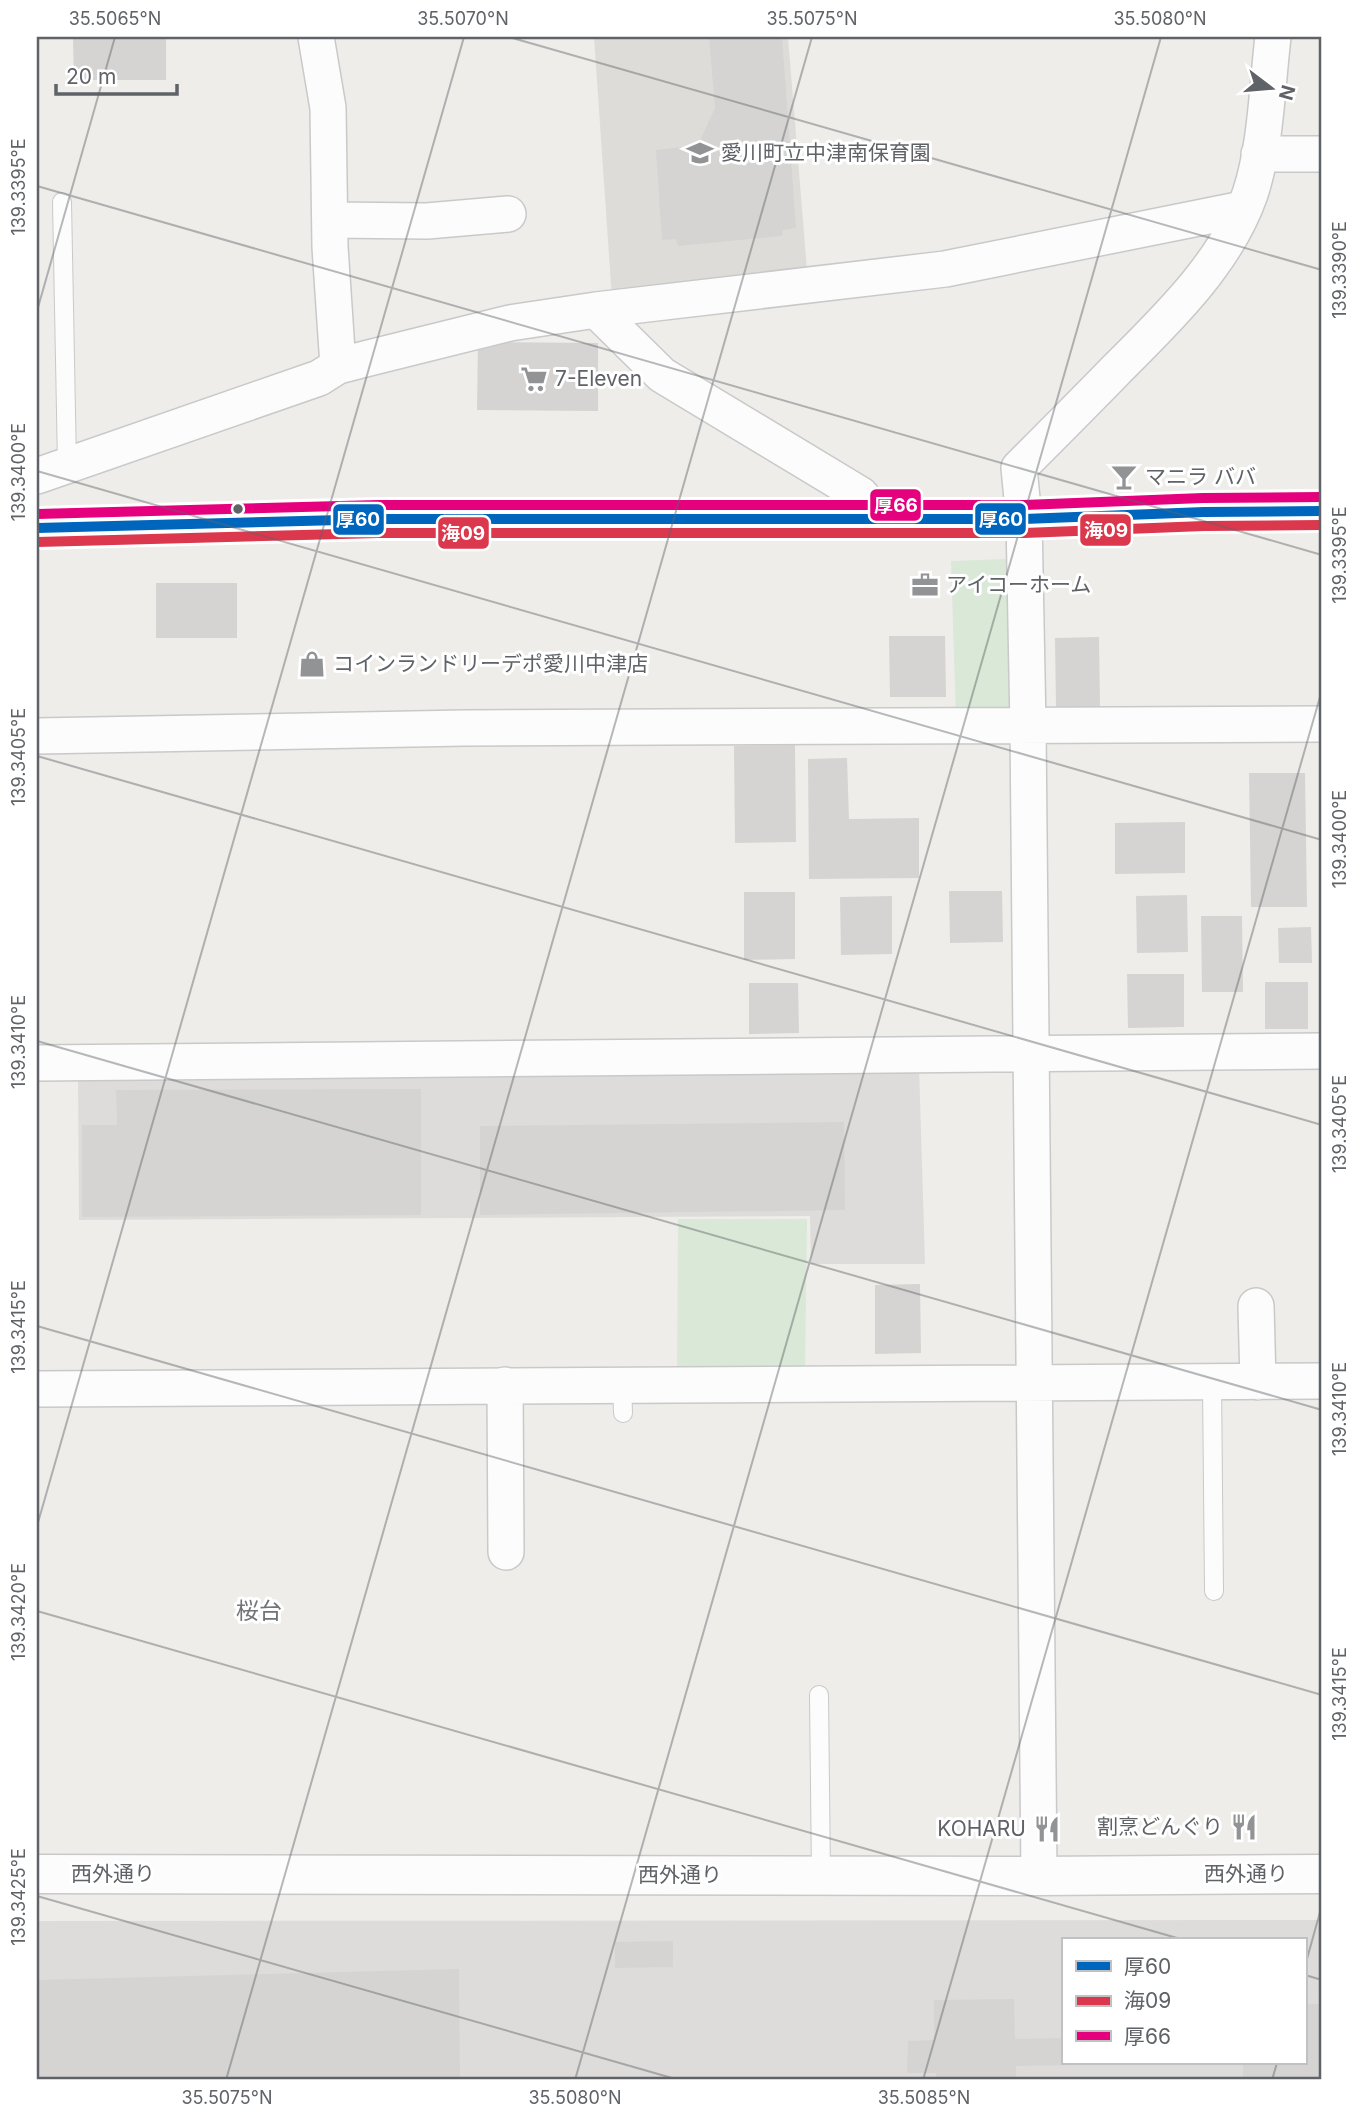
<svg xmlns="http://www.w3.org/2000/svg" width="1359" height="2117" viewBox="0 0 1359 2117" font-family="Inter,'Noto Sans JP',sans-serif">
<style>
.industrial{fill:#dedcda;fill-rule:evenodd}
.education{fill:#dedcd9}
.green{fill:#d9e8d7}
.building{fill:#d5d4d3}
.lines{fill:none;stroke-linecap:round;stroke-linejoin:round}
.service-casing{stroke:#c9c9c9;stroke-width:20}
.minor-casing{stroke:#c9c9c9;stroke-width:38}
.tertiary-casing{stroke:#c9c9c9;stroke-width:41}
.primary-casing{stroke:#d3cdbb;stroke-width:41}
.service{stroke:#fcfcfc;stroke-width:18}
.minor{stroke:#fcfcfc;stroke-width:35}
.tertiary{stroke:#fcfcfc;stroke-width:38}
.primary{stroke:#f2f1ea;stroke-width:38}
.bus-1-casing{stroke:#fff;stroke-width:16}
.bus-2-casing{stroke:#fff;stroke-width:16}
.bus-3-casing{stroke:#fff;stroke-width:16}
.bus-1{stroke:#0065bd;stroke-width:10}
.bus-2{stroke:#db374d;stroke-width:10}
.bus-3{stroke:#e5007d;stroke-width:10}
.ticks{fill:none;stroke:#5f6367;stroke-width:2;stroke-opacity:0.45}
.bus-dot{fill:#5f6367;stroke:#fff;stroke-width:2.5}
.labels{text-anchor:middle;stroke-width:6;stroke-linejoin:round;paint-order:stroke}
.poi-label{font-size:21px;fill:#5f6367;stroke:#fff;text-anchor:start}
.street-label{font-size:21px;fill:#5f6367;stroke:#fff}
.neighbourhood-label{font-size:23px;fill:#717478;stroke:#fff}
.line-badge{stroke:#fff;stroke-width:2.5}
.badge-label{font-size:19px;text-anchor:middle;font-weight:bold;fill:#fff}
.neatline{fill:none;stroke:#5f6367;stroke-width:2.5}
.ticks-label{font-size:18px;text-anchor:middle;fill:#5f6367}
</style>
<rect width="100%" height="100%" fill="#eeedea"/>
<path class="industrial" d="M 919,1065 L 925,1264 L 811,1264 L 810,1216 L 79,1220 L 78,1071 Z
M 1322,1920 L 1322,2080 L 37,2080 L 37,1921 ZM 1063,1940 L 1305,1940 L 1305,2063 L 1063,2063 Z"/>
<path class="education" d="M 594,37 L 788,37 L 807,270 L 612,299 Z"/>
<path class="green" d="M 1006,559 L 1013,564 L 1016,714 L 956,720 L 951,561 Z
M 678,1219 L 807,1219 L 805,1375 L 677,1372 Z"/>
<path class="building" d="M 73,37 L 166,37 L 166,80 L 74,80 Z
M 709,37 L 782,37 L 796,228 L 783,230 L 782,236 L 678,246 L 676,239 L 662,240 L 656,150 L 698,145 L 715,108 Z
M 478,342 L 598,343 L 598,411 L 477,410 Z
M 156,583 L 237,583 L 237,638 L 156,638 Z
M 889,636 L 945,636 L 946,697 L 890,697 Z
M 1099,637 L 1100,707 L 1056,707 L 1055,638 Z
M 795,745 L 796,842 L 735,843 L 734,746 Z
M 847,758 L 849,819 L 919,818 L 919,878 L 809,879 L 808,759 Z
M 1249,773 L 1305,773 L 1307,907 L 1251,907 Z
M 1185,822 L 1185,873 L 1115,874 L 1115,823 Z
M 949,891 L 1002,891 L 1003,942 L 950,943 Z
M 744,892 L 795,892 L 795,959 L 744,960 Z
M 1187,895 L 1188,952 L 1137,953 L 1136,896 Z
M 892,896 L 892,954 L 841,955 L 840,897 Z
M 1201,916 L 1242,916 L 1243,992 L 1202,992 Z
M 1311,927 L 1312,963 L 1279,963 L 1278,928 Z
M 1127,974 L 1184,974 L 1184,1027 L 1128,1028 Z
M 1265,982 L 1308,982 L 1308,1029 L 1265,1029 Z
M 749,983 L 798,983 L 799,1033 L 749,1034 Z
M 421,1089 L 421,1215 L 82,1217 L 82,1125 L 117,1125 L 116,1090 Z
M 844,1122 L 845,1210 L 480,1215 L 480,1126 Z
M 920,1284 L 921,1353 L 875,1354 L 875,1285 Z
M 1318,1926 L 1322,1926 L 1322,2080 L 1243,2080 L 1243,2063 L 1305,2063 L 1305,2004 L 1319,2004 Z
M 673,1941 L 673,1967 L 615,1968 L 615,1942 Z
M 459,1969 L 460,2080 L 37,2080 L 37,1980 Z
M 1014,1999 L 1015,2039 L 1063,2038 L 1063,2063 L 1072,2063 L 1072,2065 L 1016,2066 L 1016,2080 L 936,2080 L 936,2073 L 907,2073 L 908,2041 L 934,2040 L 934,2000 Z"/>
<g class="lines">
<g class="service-casing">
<path id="service" d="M 62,202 L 67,465
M 1212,1382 L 1214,1591
M 622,1385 L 623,1413
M 819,1695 L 821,1876"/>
</g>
<g class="minor-casing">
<path id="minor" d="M 316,37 L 328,108 L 330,247 L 338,366
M 1259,154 L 1322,154
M 330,220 L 427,221 L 508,214
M 596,310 L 662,375 L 861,495 L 876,518
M 37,476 L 319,378 L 338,366 L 365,359 L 510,323 L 596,310 L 945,269 L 1243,209
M 37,736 L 465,728 L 1322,724
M 37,1063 L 1322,1051
M 1256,1306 L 1258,1382
M 505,1385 L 506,1552
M 37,1389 L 1322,1381
M 1039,1876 L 1028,727 L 1024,519 L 1019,468 C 1052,435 1084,403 1116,370 C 1166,320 1226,263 1250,194 C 1266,146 1267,87 1273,37"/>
</g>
<g class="tertiary-casing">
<path id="tertiary" d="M 37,1874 L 1039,1876 L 1322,1874"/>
</g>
<g class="primary-casing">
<path id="primary" d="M 37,528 L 379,519 L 1024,519 L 1204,512 L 1322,511"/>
</g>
<use href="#service" class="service"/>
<use href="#minor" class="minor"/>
<use href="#tertiary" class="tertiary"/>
<use href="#primary" class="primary"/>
<g class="bus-1-casing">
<path id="bus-1" d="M 37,528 L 379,519 L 1024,519 L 1204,512 L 1322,511"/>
</g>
<g class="bus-2-casing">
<path id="bus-2" d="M 37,542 L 379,533 L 1024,533 L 1204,526 L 1322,525"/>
</g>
<g class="bus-3-casing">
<path id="bus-3" d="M 37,514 L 379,505 L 1024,505 L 1203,498 L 1322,497"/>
</g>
<use href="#bus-1" class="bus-1"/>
<use href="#bus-2" class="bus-2"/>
<use href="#bus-3" class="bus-3"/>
</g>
<path class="ticks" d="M 509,37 L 1322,270M 37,186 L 1322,555M 37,311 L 115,37M 37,471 L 1322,840M 37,756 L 1322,1125M 37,1041 L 1322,1410M 37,1326 L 1322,1695M 37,1526 L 464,37M 37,1611 L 1184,1940M 37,1896 L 679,2080M 1305,1966 L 1322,1905M 1305,1975 L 1322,1980M 226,2080 L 812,37M 575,2080 L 1161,37M 923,2080 L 1322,690M 1272,2080 L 1277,2063"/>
<defs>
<g id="school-bare" transform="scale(2.1)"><path d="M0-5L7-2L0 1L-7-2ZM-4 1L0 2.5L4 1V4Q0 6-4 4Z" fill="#919395" stroke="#fff" stroke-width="2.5" paint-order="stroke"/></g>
<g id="supermarket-bare" transform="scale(2.1)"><path d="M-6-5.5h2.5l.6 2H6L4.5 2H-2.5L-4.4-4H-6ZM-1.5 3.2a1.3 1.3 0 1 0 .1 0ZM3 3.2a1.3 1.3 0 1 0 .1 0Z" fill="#919395" stroke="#fff" stroke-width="2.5" paint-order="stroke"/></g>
<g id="bar-bare" transform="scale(2.1)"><path d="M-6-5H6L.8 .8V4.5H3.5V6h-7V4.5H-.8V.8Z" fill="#919395" stroke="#fff" stroke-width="2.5" paint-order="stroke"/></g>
<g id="office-bare" transform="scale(2.1)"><path d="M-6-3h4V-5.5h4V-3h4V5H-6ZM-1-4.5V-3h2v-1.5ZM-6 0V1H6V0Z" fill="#919395" stroke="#fff" stroke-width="2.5" paint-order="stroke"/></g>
<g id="shop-bare" transform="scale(2.1)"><path d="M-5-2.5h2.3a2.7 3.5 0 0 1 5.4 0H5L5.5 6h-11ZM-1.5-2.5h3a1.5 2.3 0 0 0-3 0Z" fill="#919395" stroke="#fff" stroke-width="2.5" paint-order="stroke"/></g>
<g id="restaurant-bare" transform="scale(2.1)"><path d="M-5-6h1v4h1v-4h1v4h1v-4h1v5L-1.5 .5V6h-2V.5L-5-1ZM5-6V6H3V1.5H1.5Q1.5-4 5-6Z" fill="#919395" stroke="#fff" stroke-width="2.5" paint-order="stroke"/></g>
</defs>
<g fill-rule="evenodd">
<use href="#school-bare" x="700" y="153"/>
<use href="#supermarket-bare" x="534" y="379"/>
<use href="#bar-bare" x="1124" y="477"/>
<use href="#office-bare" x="925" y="585"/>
<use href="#shop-bare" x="312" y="664"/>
<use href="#restaurant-bare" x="1244" y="1827"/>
<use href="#restaurant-bare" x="1047" y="1829"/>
</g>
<circle class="bus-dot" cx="238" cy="509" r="6"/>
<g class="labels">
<g class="poi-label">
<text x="721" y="160">愛川町立中津南保育園</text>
<text x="555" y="386">7-Eleven</text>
<text x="1145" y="484">マニラ ババ</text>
<text x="946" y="592">アイコーホーム</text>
<text x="333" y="671">コインランドリーデポ愛川中津店</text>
<text x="1223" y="1834" text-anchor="end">割烹どんぐり</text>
<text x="1026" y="1836" text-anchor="end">KOHARU</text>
</g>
<g class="street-label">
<text x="113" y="1881">西外通り</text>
<text x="1246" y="1881">西外通り</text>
<text x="680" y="1882">西外通り</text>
</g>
<g class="neighbourhood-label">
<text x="259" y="1619">桜台</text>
</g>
</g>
<g class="line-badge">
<rect x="869" y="488" width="53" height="34" rx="7" fill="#e5007d"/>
<rect x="974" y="502" width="53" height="34" rx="7" fill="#0065bd"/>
<rect x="332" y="503" width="53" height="33" rx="7" fill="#0065bd"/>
<rect x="1079" y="513" width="53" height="34" rx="7" fill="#db374d"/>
<rect x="437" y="516" width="53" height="34" rx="7" fill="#db374d"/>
</g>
<g class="badge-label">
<text x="896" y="512">厚66</text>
<text x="1001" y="526">厚60</text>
<text x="358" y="526">厚60</text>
<text x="1106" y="537">海09</text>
<text x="463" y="540">海09</text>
</g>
<rect width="1359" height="2117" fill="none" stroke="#ffffff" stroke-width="77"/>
<rect x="1062" y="1938" width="245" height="126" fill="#ffffff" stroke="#bfc1c2" stroke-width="2"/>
<rect x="1076" y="1961" width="35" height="10" fill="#0065bd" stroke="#bfc1c2" stroke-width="2"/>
<text x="1124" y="1974" font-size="21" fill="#5f6367">厚60</text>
<rect x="1076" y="1996" width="35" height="10" fill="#db374d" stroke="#bfc1c2" stroke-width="2"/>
<text x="1124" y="2008" font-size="21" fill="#5f6367">海09</text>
<rect x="1076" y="2031" width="35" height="10" fill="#e5007d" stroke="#bfc1c2" stroke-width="2"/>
<text x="1124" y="2044" font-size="21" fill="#5f6367">厚66</text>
<g transform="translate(1271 88) rotate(106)" stroke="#ffffff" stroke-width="5" paint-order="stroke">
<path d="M0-5L12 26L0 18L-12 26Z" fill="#5f6367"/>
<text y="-10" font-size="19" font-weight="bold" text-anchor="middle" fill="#5f6367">N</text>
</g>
<path d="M56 84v10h121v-10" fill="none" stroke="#5f6367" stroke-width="3.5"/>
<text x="66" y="84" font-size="21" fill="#5f6367" stroke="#ffffff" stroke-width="5" paint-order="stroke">20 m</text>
<rect x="38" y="38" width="1282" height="2040" class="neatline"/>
<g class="ticks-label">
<text x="115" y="25">35.5065°N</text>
<text x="463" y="25">35.5070°N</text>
<text x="812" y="25">35.5075°N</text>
<text x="1160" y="25">35.5080°N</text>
<text transform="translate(19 187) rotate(-90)" y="6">139.3395°E</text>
<text transform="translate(1340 270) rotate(-90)" y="6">139.3390°E</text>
<text transform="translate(19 472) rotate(-90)" y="6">139.3400°E</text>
<text transform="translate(1340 555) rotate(-90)" y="6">139.3395°E</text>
<text transform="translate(19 757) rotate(-90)" y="6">139.3405°E</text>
<text transform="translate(1340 839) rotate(-90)" y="6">139.3400°E</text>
<text transform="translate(19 1042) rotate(-90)" y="6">139.3410°E</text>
<text transform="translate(1340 1124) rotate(-90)" y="6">139.3405°E</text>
<text transform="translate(19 1327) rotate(-90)" y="6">139.3415°E</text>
<text transform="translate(1340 1409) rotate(-90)" y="6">139.3410°E</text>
<text transform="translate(19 1612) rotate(-90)" y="6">139.3420°E</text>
<text transform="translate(1340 1694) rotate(-90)" y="6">139.3415°E</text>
<text transform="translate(19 1897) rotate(-90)" y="6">139.3425°E</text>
<text x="227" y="2104">35.5075°N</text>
<text x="575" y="2104">35.5080°N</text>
<text x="924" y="2104">35.5085°N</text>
</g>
</svg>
